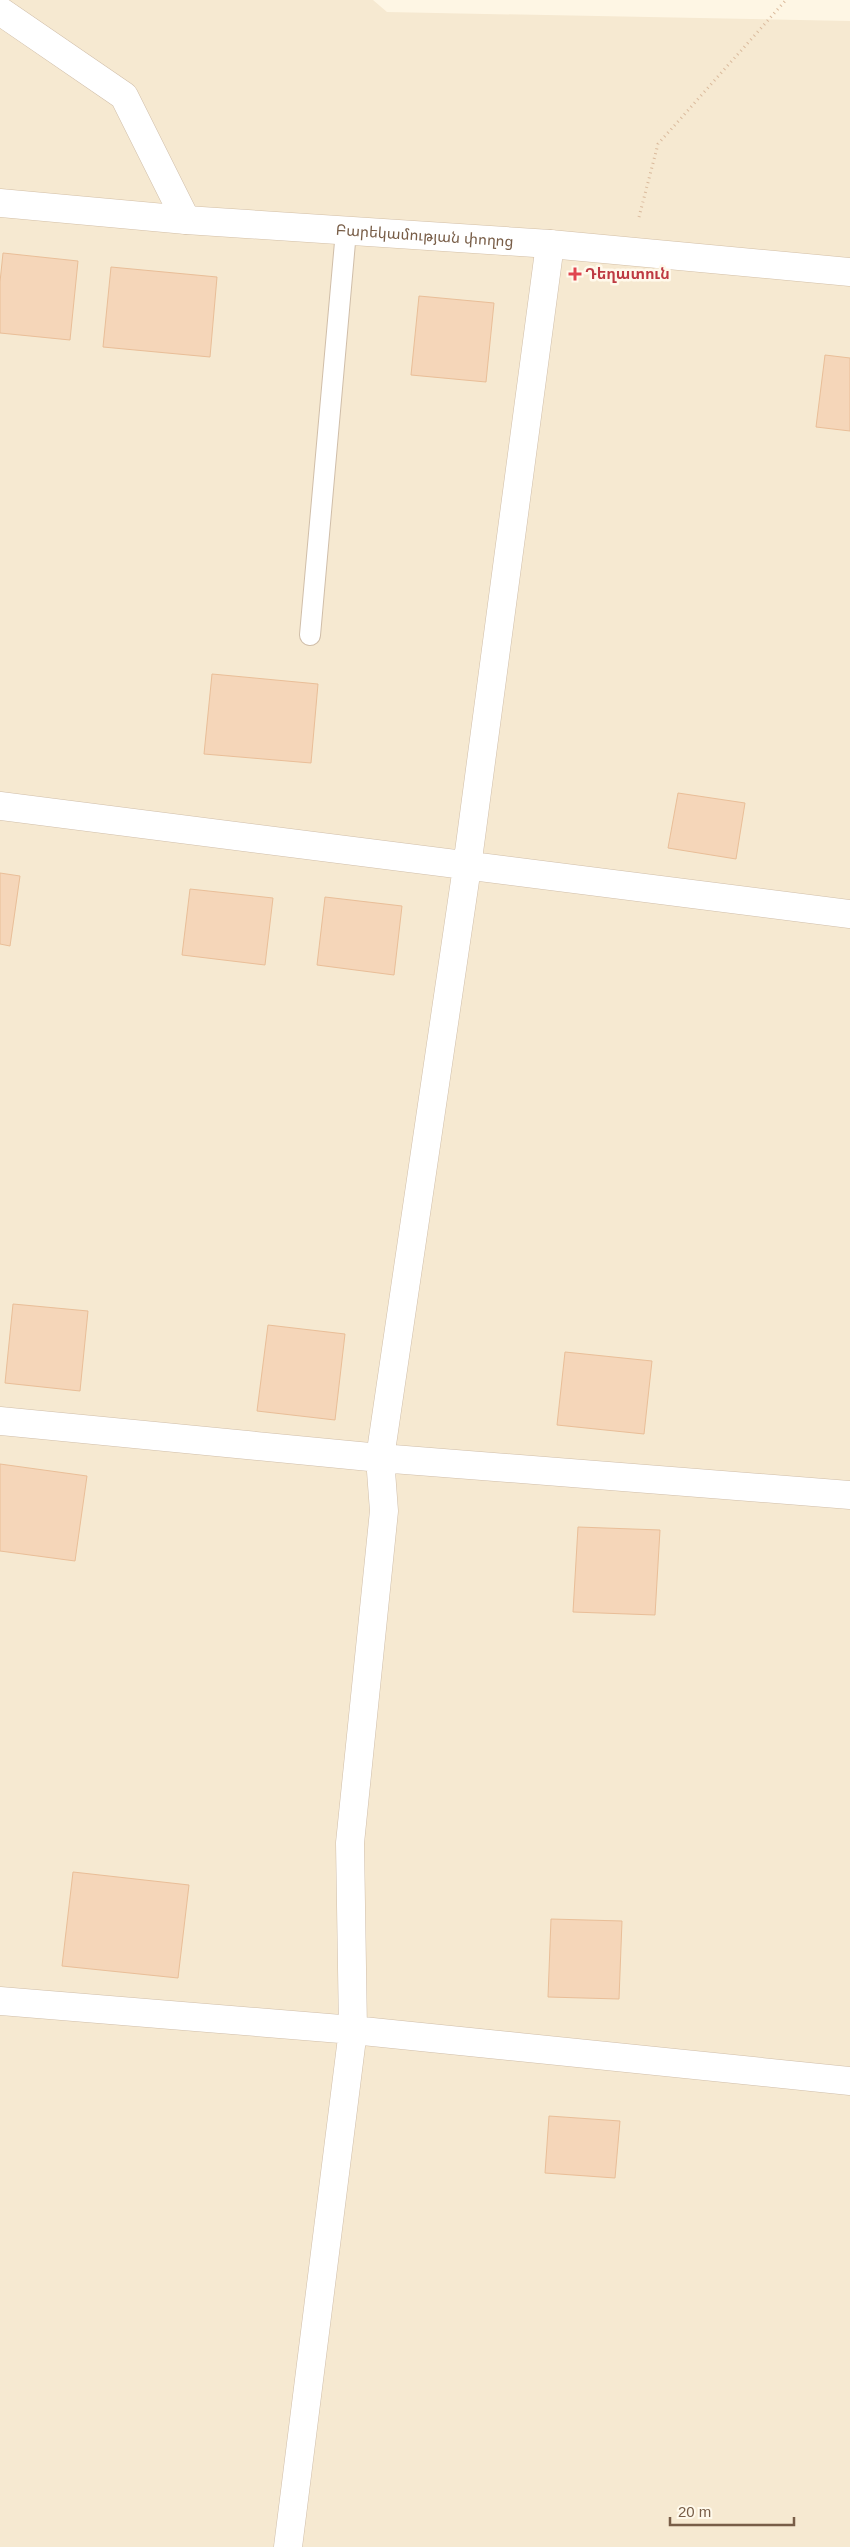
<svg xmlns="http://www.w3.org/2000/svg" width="850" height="2547" viewBox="0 0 850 2547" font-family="Helvetica,'Noto Sans Armenian',sans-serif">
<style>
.residential{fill:#f6e9d1}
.building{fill:#f5d6b9;stroke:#e9be98}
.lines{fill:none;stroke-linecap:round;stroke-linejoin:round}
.service-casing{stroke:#d0bea9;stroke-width:22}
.minor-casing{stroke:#d0bea9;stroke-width:29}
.secondary-casing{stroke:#d3bfa6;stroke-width:29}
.path{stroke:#daba9c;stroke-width:3;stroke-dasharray:1 4;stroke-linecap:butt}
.service{stroke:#fff;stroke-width:20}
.minor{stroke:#fff;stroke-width:28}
.secondary{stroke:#fff;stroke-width:28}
.health-dot{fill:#e0444e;stroke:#fff9eb;stroke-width:2}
.labels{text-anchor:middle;stroke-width:5;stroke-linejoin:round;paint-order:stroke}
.street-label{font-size:15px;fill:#785d47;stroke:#fff9eb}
.health-label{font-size:15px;font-weight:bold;fill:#be3a42;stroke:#fff9eb;text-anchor:start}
</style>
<rect width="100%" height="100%" fill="#fef6e4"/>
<path class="residential" d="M 0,0 L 373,0 L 387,12 L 850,21 L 850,2547 L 0,2547 Z"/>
<path class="building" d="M 3,253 L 78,261 L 70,340 L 0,333 L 0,282 Z
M 111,267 L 217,277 L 210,357 L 103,347 Z
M 419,296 L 494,303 L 486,382 L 411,375 Z
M 825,355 L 850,358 L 850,431 L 816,427 Z
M 212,674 L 318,684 L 311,763 L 204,754 Z
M 678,793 L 745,803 L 736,859 L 668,848 Z
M 0,873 L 20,876 L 10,946 L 0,944 Z
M 190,889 L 273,898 L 265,965 L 182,955 Z
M 325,897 L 402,906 L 394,975 L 317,965 Z
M 13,1304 L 88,1311 L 80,1391 L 5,1383 Z
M 268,1325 L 345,1334 L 335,1420 L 257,1411 Z
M 565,1352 L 652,1361 L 644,1434 L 557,1425 Z
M 0,1464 L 87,1476 L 75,1561 L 0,1551 Z
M 578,1527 L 660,1530 L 655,1615 L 573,1612 Z
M 73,1872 L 189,1885 L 178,1978 L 62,1966 Z
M 551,1919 L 622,1921 L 619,1999 L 548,1997 Z
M 549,2116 L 620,2121 L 615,2178 L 545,2173 Z"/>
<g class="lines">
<g class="service-casing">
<path id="service" d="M 310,635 L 346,231"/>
</g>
<g class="minor-casing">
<path id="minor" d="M 0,11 L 124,96 L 186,220
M 0,806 L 850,914
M 0,1421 L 380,1458 L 850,1495
M 0,2001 L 353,2030 L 850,2081
M 288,2547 L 353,2030 L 350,1843 L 384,1511 L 380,1458 L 467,867 L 550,244"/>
</g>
<g class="secondary-casing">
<g id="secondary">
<path id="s1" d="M 0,203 L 186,220 L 550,244 L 850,272"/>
</g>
</g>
<path class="path" d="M 639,217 L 658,144 L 786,0"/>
<use href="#service" class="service"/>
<use href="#minor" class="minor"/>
<use href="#secondary" class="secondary"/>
</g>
<path class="health-dot" d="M572.5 266.5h5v5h5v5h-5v5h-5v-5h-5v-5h5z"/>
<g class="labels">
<g class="street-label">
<text dy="5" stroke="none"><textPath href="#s1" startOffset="426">Բարեկամության փողոց</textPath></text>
</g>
<g class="health-label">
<text x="585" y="279">Դեղատուն</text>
</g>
</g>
<path d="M670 2517v8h124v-8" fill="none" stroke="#785d47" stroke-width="2.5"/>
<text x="678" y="2517" font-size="15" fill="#785d47" stroke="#fff9eb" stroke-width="4" paint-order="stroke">20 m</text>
</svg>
